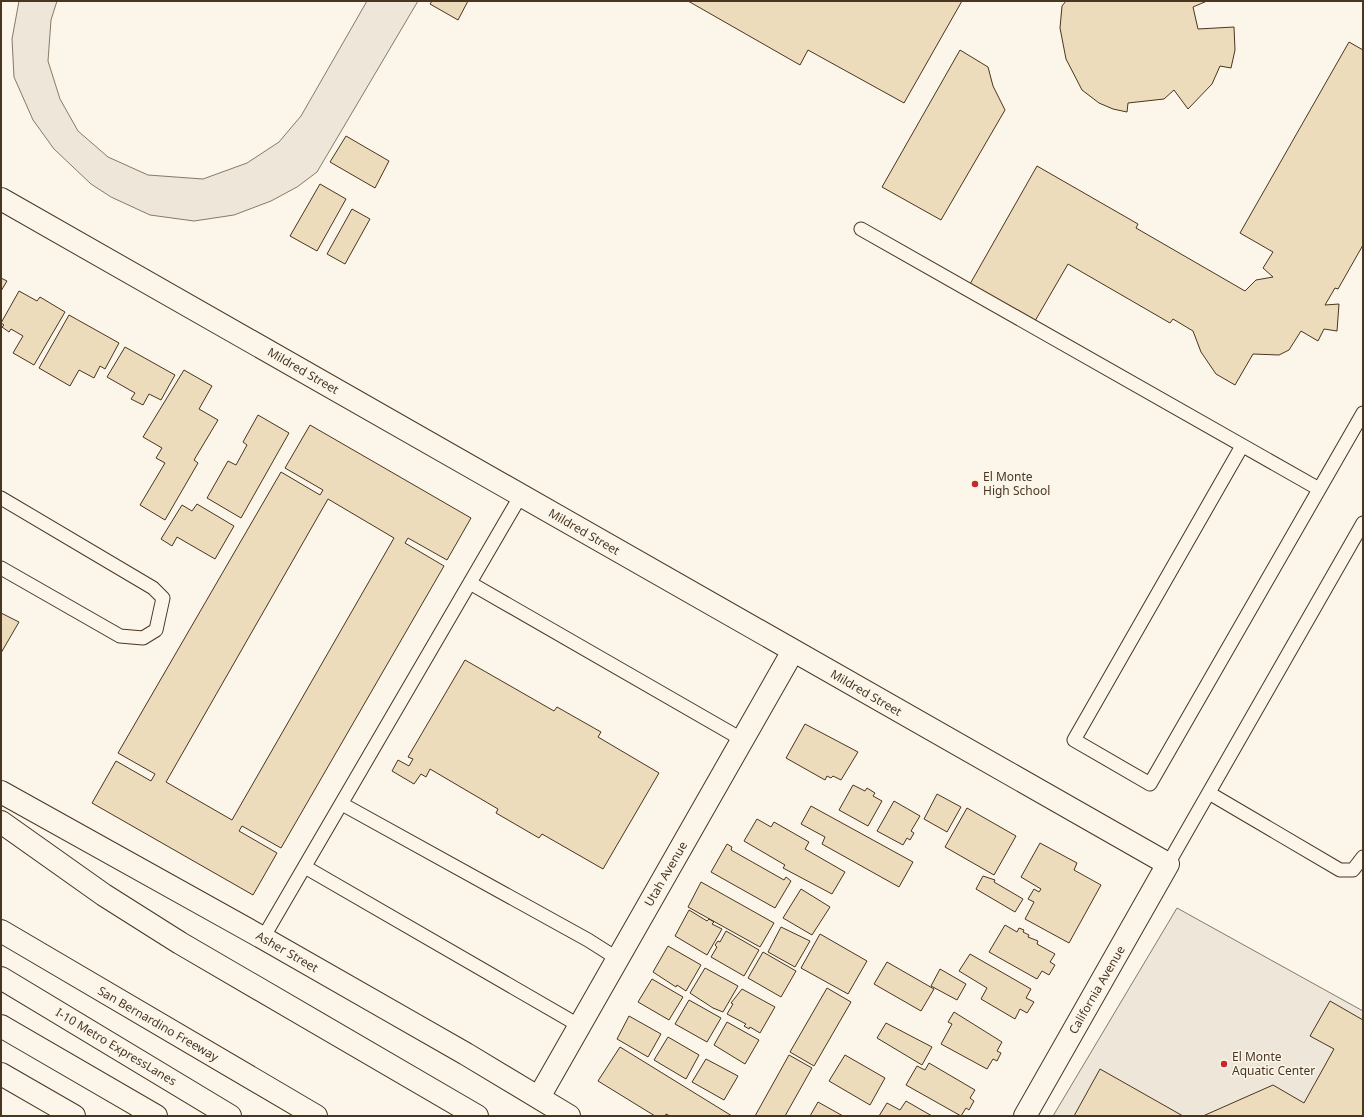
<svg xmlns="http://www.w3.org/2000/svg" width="1364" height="1117" viewBox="0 0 1364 1117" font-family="'Noto Sans',sans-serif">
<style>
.green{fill:#ede6d9;stroke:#887966}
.building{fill:#ecdcbc;stroke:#4a3520;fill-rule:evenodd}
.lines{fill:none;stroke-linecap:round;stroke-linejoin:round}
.lane-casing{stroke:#4a3520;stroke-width:15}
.street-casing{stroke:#4a3520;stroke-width:24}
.secondary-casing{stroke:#4a3520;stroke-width:24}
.highway-casing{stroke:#4a3520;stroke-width:24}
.lane{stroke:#fbf6e9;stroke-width:13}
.street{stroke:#fbf6e9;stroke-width:22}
.secondary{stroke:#fbf6e9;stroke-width:22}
.highway{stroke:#fbf6e9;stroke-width:22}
.poi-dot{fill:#c62828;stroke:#fbf6e9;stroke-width:1.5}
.labels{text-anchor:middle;stroke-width:3;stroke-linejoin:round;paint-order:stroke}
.street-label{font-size:12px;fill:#4a3520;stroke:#fbf6e9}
.poi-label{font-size:12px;fill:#4a3520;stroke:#fbf6e9;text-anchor:start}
</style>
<rect width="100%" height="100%" fill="#fbf6e9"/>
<path class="green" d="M 19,1 L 57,1 L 51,20 L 48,61 L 60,99 L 78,131 L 108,157 L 148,175 L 203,179 L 247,163 L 279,142 L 301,116 L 367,1 L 418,1 L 317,172 L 297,187 L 271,201 L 234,215 L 194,221 L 150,215 L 111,197 L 91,184 L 54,149 L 33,120 L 14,77 L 12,39 Z
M 1177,908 L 1363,1011 L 1363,1116 L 1053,1116 Z"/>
<path class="building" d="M 432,1 L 468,1 L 458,20 L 430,4 Z
M 688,1 L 962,1 L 904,103 L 808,50 L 800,65 Z
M 1066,1 L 1207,1 L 1193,7 L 1198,29 L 1234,27 L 1235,50 L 1231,68 L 1220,66 L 1212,84 L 1188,109 L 1174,90 L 1164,99 L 1128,103 L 1127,112 L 1113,109 L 1099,103 L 1082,90 L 1066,59 L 1060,28 L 1062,6 Z
M 1349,42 L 1363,50 L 1363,245 L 1338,289 L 1335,288 L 1325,305 L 1339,304 L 1337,331 L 1324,329 L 1318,341 L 1301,331 L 1289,350 L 1279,355 L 1253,354 L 1235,385 L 1216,374 L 1201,352 L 1193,331 L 1173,319 L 1170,323 L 1068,264 L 1035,321 L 970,284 L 1037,166 L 1138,224 L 1136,228 L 1245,291 L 1256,280 L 1273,277 L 1263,268 L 1273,252 L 1240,233 Z
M 960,50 L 988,67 L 993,86 L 1005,110 L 941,220 L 882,187 Z
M 346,136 L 389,161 L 375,188 L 330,162 Z
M 320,184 L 346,199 L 317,251 L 290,236 Z
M 352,209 L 370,219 L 345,264 L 327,254 Z
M 1,278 L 7,281 L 1,291 Z
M 19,291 L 37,301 L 40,297 L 65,312 L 34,365 L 13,353 L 23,336 L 11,329 L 9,332 L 2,327 L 4,325 L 1,323 Z
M 69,315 L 119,343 L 105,369 L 100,366 L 94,378 L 79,370 L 70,386 L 39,368 Z
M 125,347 L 175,375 L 161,400 L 149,394 L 143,405 L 131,399 L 135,393 L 107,377 Z
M 184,370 L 212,386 L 199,409 L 218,420 L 194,460 L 198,463 L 165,520 L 140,505 L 165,463 L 156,458 L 162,448 L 143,437 Z
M 258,415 L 289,433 L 241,518 L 207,498 L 228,461 L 236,465 L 247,445 L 243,442 Z
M 310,425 L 471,518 L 447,560 L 408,538 L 405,543 L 444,566 L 281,848 L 242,826 L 239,831 L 277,853 L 253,895 L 92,803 L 116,761 L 151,781 L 155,774 L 118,753 L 281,472 L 320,495 L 323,490 L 285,468 ZM 328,499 L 394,538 L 232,820 L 166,782 Z
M 197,504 L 234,526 L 215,559 L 177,537 L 172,546 L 161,539 L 182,505 L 192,511 Z
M 1,613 L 19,622 L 1,653 Z
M 465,660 L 554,711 L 557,707 L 601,732 L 598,737 L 659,773 L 603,869 L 542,834 L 539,838 L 496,813 L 498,809 L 430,769 L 426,777 L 421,774 L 414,784 L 392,771 L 398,760 L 409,766 L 413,759 L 408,757 Z
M 805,724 L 858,752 L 841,780 L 833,776 L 831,778 L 827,776 L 825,780 L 786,758 Z
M 853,785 L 865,791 L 867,788 L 875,793 L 873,796 L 882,801 L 868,826 L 839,810 Z
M 937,794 L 961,807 L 947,832 L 924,819 Z
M 894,801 L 920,816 L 911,831 L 914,833 L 910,840 L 907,838 L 903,845 L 877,831 Z
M 811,806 L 913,862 L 899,887 L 822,844 L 825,837 L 801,824 Z
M 967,808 L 1016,836 L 994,875 L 945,847 Z
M 757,819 L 771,827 L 774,822 L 809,842 L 805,849 L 845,872 L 832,894 L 783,868 L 785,865 L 744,841 Z
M 1040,843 L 1077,863 L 1074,870 L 1101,885 L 1069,943 L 1025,919 L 1034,902 L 1028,899 L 1034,889 L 1039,892 L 1041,889 L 1021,877 Z
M 727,844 L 732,847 L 731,850 L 784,880 L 786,877 L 791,881 L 775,908 L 711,872 Z
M 983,876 L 995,880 L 994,882 L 1023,899 L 1015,912 L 976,889 Z
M 701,882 L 774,923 L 760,947 L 688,907 Z
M 801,889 L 830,907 L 812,935 L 783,918 Z
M 689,910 L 707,921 L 709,919 L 714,922 L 712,924 L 722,929 L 707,955 L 675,936 Z
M 1005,925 L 1017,932 L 1019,928 L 1024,930 L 1023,932 L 1029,935 L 1028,937 L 1038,941 L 1037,944 L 1055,954 L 1050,962 L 1055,965 L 1049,975 L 1042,971 L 1037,979 L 989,952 Z
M 781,927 L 810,941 L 795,967 L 768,952 Z
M 726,931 L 759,950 L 744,976 L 711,957 L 717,947 L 715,945 L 718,941 L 720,942 Z
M 820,934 L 867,961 L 848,994 L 801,968 Z
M 668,946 L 701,965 L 686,991 L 677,985 L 676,987 L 653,972 Z
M 763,952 L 796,971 L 781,997 L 748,978 Z
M 970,954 L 1031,989 L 1026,998 L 1034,1002 L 1027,1013 L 1020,1009 L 1015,1019 L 981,999 L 987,988 L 959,971 Z
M 887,962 L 934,989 L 921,1011 L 874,984 Z
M 705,968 L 738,986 L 723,1012 L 713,1008 L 690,993 Z
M 940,969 L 966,984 L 957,1000 L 931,986 Z
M 652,979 L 683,997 L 669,1020 L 638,1002 Z
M 827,988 L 851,1002 L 814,1066 L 790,1052 Z
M 742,989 L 775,1007 L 760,1033 L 750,1027 L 749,1029 L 744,1026 L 746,1024 L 727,1014 L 733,1004 L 731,1003 Z
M 689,1000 L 721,1018 L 707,1042 L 675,1024 Z
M 1330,1001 L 1363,1020 L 1363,1116 L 1203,1116 L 1273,1085 L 1304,1103 L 1334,1049 L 1310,1036 Z
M 954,1012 L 1002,1042 L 997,1051 L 1001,1053 L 997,1061 L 993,1059 L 987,1069 L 941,1044 L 952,1024 L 948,1022 Z
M 629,1016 L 661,1034 L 648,1057 L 617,1039 Z
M 727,1022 L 759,1040 L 745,1064 L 714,1045 Z
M 886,1023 L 932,1047 L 922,1065 L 877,1038 Z
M 668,1037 L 699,1055 L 686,1079 L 654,1060 Z
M 620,1047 L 732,1116 L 670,1116 L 666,1114 L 665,1116 L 655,1116 L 598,1081 Z
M 789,1055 L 812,1068 L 785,1116 L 755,1116 Z
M 845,1055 L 885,1078 L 870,1105 L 829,1081 Z
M 706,1059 L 738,1076 L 724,1100 L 692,1082 Z
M 929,1063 L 975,1090 L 970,1098 L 974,1101 L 969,1110 L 966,1108 L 961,1116 L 906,1085 L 917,1066 L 925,1070 Z
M 1100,1069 L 1183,1116 L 1074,1116 Z
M 906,1101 L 932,1116 L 879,1116 L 887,1103 L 900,1110 Z
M 818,1102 L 843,1116 L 810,1116 Z"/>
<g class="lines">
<g class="lane-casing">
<path id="lane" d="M 861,229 L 1319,489
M 1242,446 L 1074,740 L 1150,784 L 1363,413
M 1,498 L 153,588 L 163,598 L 156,630 L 143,638 L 120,636 L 1,568
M 470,583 L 743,740
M 1209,793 L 1340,870 L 1353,870 L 1363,857
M 342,804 L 588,940 L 618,959
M 1168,864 L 1363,523
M 305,867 L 580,1026
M 263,938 L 521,495"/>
</g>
<g class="street-casing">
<path id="street" d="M 1,199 L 1168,864 L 1025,1116
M 539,1097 L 793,651"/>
</g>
<g class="secondary-casing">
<path id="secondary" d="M 1,792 L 263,938 L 466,1054 L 569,1116"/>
</g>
<g class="highway-casing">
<path id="highway" d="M 1,822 L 104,895 L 180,943 L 477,1116
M 1,931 L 316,1116
M 1,978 L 230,1116
M 1,1026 L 156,1116
M 1,1074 L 74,1116"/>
</g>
<use href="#lane" class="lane"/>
<use href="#street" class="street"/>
<use href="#secondary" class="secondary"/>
<use href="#highway" class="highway"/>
</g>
<g class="poi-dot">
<circle cx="975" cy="484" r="4"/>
<circle cx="1224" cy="1064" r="4"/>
</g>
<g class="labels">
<g class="street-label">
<text transform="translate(303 371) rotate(30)" y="4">Mildred Street</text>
<text transform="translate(584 532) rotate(30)" y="4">Mildred Street</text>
<text transform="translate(866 693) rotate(30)" y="4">Mildred Street</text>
<text transform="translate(666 874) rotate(-60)" y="4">Utah Avenue</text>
<text transform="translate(287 952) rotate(30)" y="4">Asher Street</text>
<text transform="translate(1097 990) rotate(-60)" y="4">California Avenue</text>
<text transform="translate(158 1024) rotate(30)" y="4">San Bernardino Freeway</text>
<text transform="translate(116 1047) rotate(31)" y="4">I-10 Metro ExpressLanes</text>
</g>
<g class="poi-label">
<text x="983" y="481">El Monte<tspan x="983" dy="14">High School</tspan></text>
<text x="1232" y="1061">El Monte<tspan x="1232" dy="14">Aquatic Center</tspan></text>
</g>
</g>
<rect width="1364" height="1117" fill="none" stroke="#4a3520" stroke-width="4"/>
</svg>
